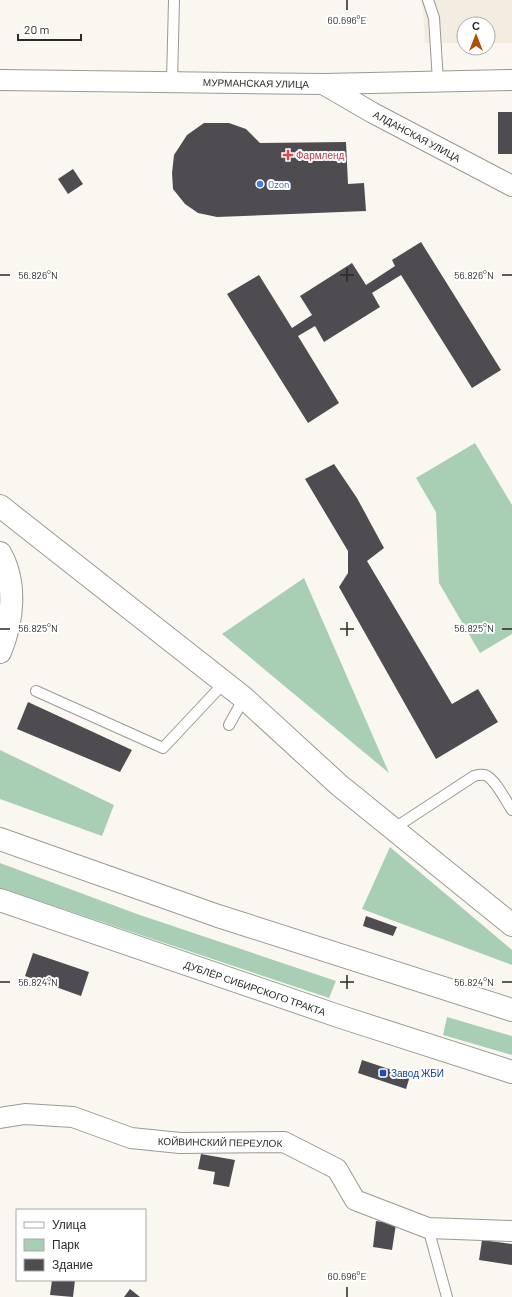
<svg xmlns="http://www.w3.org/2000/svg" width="512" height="1297" viewBox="0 0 512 1297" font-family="Barlow,sans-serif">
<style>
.built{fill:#f3eddf}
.green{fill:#a8cfb4}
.building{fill:#4e4c51}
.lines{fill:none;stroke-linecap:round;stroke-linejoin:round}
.service-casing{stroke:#9b9993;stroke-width:12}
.minor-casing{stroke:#9b9993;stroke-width:22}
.secondary-casing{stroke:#9b9993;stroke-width:24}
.primary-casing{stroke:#9b9993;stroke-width:24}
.service{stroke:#fff;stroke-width:10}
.minor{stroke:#fff;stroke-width:20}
.secondary{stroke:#fff;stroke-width:22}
.primary{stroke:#fff;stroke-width:22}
.ticks{fill:none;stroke:#2b2a28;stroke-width:1.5}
.health-dot{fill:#e0444e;stroke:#fff;stroke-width:1.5}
.shop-dot{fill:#3f7fe0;stroke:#fff;stroke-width:1.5}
.transit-dot{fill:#1a4fb4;stroke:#fff;stroke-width:1.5}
.labels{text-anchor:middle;stroke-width:4;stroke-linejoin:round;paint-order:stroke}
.street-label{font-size:10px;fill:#2b2a28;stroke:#fff}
.health-label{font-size:10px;fill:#be3a42;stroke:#fff;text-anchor:start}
.shop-label{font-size:10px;fill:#366cbe;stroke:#fff;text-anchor:start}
.transit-label{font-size:10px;fill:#164399;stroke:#fff;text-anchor:start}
.ticks-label{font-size:10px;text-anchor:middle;fill:#2b2a28;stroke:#fff;stroke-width:4;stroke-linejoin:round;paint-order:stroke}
</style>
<rect width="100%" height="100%" fill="#faf7f1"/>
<path class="built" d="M 420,0 L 512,0 L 512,43 L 488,43 L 488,24 L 464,24 L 464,43 L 425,43 L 423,10 Z"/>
<path class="green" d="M 475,443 L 512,505 L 512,634 L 480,653 L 439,583 L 436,512 L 416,478 Z
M 304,578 L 389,773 L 222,634 Z
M 0,750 L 114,805 L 102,836 L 0,799 Z
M 390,847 L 512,950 L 512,965 L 362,909 Z
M 0,863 L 137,914 L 336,981 L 329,998 L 0,888 Z
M 447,1017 L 512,1036 L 512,1055 L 443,1035 Z"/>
<path class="building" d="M 498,112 L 512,112 L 512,154 L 498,154 Z
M 204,123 L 229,123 L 246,129 L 260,143 L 346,142 L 348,184 L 364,183 L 366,211 L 217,217 L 198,213 L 185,204 L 173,189 L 172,173 L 174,155 L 187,135 Z
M 73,169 L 83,184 L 68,194 L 58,179 Z
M 421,242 L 501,370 L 472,388 L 401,275 L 372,293 L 380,307 L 324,342 L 315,326 L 298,336 L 339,403 L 308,423 L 227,294 L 259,275 L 292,328 L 312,315 L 300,296 L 352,263 L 366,285 L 395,266 L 392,260 Z
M 334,464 L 357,498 L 384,548 L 367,561 L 452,704 L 478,689 L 498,722 L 436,759 L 339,587 L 348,573 L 348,551 L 305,479 Z
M 28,702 L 132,750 L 120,772 L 17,729 Z
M 366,916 L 397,927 L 393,936 L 363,926 Z
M 33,953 L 89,972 L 81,996 L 25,976 Z
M 362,1060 L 410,1076 L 406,1089 L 358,1073 Z
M 201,1154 L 235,1160 L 229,1187 L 213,1184 L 215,1172 L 198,1169 Z
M 376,1221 L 396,1224 L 392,1250 L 373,1247 Z
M 482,1240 L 512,1244 L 512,1265 L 479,1260 Z
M 52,1280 L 75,1280 L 73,1297 L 50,1295 Z
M 130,1289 L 140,1297 L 124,1297 Z"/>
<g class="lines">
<g class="service-casing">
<path id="service" d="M 428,0 L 434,18 L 438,81
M 172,82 L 174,0
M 36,691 L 163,748 L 224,683
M 229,725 L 244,698
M 393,829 L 474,776 C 478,775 484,774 487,776 C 496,781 506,801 512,810
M 428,1228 L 447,1297"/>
</g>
<g class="minor-casing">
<path id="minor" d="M 0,80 L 323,84 L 512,80
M 323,84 L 373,113 L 512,186
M 0,1118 L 25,1114 L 73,1117 L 131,1138 L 180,1143 L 284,1142 L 337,1169 L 355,1200 L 428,1228 L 512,1231"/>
</g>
<g class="secondary-casing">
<path id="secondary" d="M 0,506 L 244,698 L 339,785 L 512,925
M 0,553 C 17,583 13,621 0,652"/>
</g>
<g class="primary-casing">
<path id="primary" d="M 0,839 L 218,916 L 512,1010
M 0,900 L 341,1017 L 512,1072"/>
</g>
<use href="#service" class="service"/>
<use href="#minor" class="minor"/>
<use href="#secondary" class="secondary"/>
<use href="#primary" class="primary"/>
</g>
<path class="ticks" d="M 347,0 L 347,10M 347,268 L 347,282M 0,275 L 10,275M 340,275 L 354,275M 502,275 L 512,275M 347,622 L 347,636M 0,629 L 10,629M 340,629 L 354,629M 502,629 L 512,629M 347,975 L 347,989M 0,982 L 10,982M 340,982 L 354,982M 502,982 L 512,982M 347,1287 L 347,1297"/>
<path class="health-dot" d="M286 149h4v4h4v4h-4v4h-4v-4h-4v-4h4z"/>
<circle class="shop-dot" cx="260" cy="184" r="4"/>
<rect class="transit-dot" x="379" y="1069" width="8" height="8" rx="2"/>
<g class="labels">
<g class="street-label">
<text transform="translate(256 83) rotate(1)" y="4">МУРМАНСКАЯ УЛИЦА</text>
<text transform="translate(417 136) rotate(28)" y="4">АЛДАНСКАЯ УЛИЦА</text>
<text transform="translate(255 988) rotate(19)" y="4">ДУБЛЁР СИБИРСКОГО ТРАКТА</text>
<text transform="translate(220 1142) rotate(1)" y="4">КОЙВИНСКИЙ ПЕРЕУЛОК</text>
</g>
<g class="health-label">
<text x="296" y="159">Фармленд</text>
</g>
<g class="shop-label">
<text x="268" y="188">Ozon</text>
</g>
<g class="transit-label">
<text x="391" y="1077">Завод ЖБИ</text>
</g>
</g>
<g class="ticks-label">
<text x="347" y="24">60.696°E</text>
<text x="38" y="279">56.826°N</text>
<text x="474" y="279">56.826°N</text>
<text x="38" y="632">56.825°N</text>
<text x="474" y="632">56.825°N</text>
<text x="38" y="986">56.824°N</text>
<text x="474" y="986">56.824°N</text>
<text x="347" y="1280">60.696°E</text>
</g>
<rect x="16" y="1209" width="130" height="72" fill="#ffffff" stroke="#aaaaa9"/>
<rect x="24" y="1222" width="20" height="6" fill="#ffffff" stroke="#aaaaa9"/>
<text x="52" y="1229" font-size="12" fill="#2b2a28">Улица</text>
<rect x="24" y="1239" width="20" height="12" fill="#a8cfb4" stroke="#aaaaa9"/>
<text x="52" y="1249" font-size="12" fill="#2b2a28">Парк</text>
<rect x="24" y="1259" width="20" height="12" fill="#4e4c51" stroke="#aaaaa9"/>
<text x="52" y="1269" font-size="12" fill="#2b2a28">Здание</text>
<g transform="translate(476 36)"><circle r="19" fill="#ffffff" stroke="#aaaaa9"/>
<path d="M0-3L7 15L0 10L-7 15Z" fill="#ae4f00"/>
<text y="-6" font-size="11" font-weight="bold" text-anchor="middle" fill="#2b2a28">С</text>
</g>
<path d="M18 34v6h63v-6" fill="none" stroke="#2b2a28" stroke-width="2"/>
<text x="24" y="34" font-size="12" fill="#2b2a28" stroke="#ffffff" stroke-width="3" paint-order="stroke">20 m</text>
</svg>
